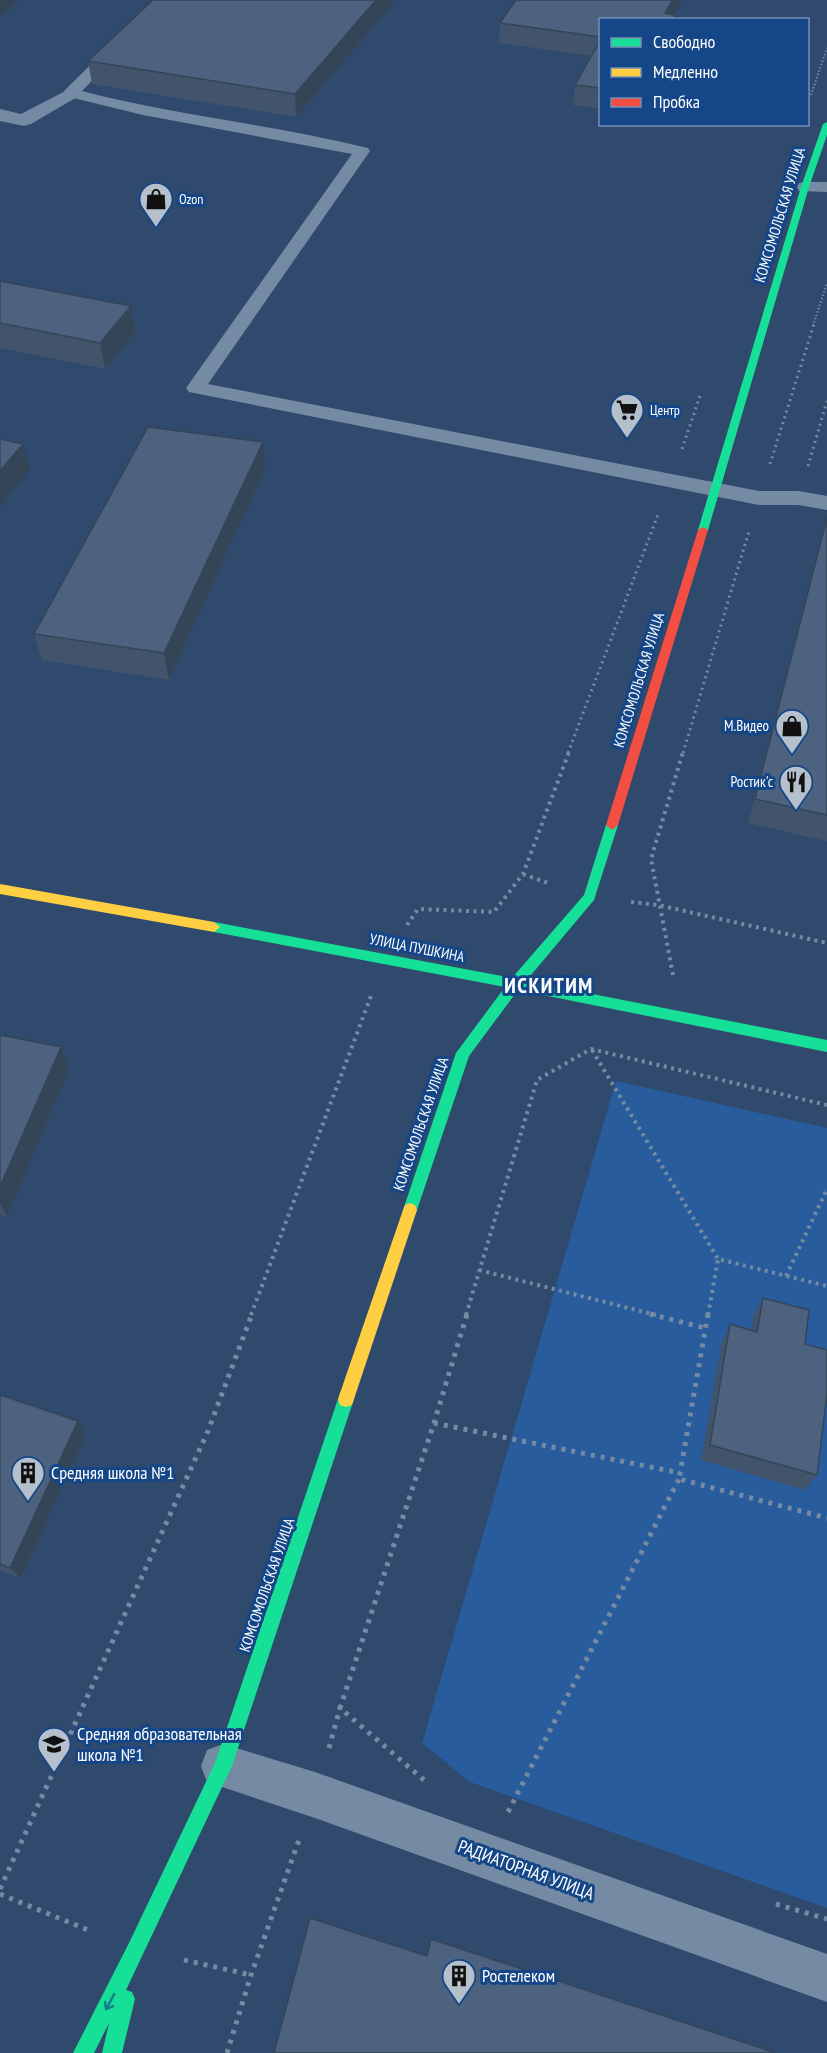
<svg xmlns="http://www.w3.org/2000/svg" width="827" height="2053" viewBox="0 0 827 2053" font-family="'PT Sans Narrow',sans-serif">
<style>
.green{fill:#285c9d}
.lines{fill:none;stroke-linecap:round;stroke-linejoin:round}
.path-far3{stroke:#758aa3;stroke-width:2;stroke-dasharray:1.5 2;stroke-linecap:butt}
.path-far2{stroke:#758aa3;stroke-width:3;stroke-dasharray:2 4;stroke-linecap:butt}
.path-far1{stroke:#758aa3;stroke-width:4;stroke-dasharray:3 4.5;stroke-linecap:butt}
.path{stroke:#758aa3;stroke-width:5;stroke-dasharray:4 6;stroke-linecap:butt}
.lane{fill:#758aa3;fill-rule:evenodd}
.street{fill:#758aa3;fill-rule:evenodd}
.fast{fill:#16e098;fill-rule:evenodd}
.slow{fill:#ffcf43;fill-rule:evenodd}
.jam{fill:#f24e42;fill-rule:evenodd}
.wall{fill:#41546c}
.shaded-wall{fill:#354558}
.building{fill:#4c627e;stroke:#354558;stroke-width:1.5}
.oneway{stroke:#157c8d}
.labels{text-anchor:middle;stroke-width:6;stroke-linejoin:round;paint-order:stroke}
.far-poi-label{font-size:14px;fill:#fff;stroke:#154687;text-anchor:start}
.street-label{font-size:15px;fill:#fff;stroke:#154687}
.poi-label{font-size:15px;fill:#fff;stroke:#154687;text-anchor:end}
.near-poi-label{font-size:18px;fill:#fff;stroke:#154687;text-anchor:start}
.near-street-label{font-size:18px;fill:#fff;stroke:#154687}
.district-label{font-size:21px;font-weight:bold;letter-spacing:1.5px;fill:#fff;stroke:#154687}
</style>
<rect width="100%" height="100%" fill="#2f4a6d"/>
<path class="green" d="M 616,1081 L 827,1128 L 827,1908 L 470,1782 L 422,1743 Z"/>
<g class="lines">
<path class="path-far3" d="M 811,95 L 827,48
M 813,326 L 827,283"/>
<path class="path-far2" d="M 682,449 L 701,393
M 770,464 L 814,324
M 808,466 L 827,401
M 568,753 L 659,512
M 683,753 L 749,531"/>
<path class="path-far1" d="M 523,874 L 548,883
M 631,902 L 658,905 L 827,943
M 407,925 L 418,909 L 494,912 L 523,874 L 569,752
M 673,975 L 651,859 L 683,752
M 592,1050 L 718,1259
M 479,1270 L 656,1315
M 786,1276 L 827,1189
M 251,1315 L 371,996
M 466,1315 L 537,1080 L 591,1049 L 827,1105
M 708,1315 L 718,1259 L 827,1286"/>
<path class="path" d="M 650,1314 L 705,1328
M 708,1314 L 679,1479 L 827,1518
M 434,1423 L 680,1473
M 329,1748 L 340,1708
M 424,1780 L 340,1708 L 434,1423 L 467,1314
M 508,1812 L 679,1479
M 0,1889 L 208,1431 L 252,1314
M 0,1894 L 88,1930
M 776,1904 L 827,1919
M 184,1960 L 251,1975
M 227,2053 L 251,1975 L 299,1840"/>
<path class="lane" d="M 156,0 L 171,0 L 82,91 C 176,116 273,124 368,148 L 370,151 L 208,384 L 759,491 L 799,491 L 827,496 L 827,510 L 799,505 L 759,505 L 189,392 L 186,388 L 352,154 L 143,115 L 65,96 L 63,93 L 65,90 Z
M 805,182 L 827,182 L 827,192 L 799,191 L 797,187 L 799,183 Z"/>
<path class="street" d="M 71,88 L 77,89 L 80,93 L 77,97 L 31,124 L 24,126 L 0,121 L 0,109 L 21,114 Z
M 223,1744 L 315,1772 L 827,1954 L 827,2002 L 315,1818 L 207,1782 L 201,1766 L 207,1750 Z"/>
<path class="fast" d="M 827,122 L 827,135 L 809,187 L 708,530 L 707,532 L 699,532 L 698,530 L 801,187 L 823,124 Z
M 612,820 L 618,825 L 594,900 L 526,981 L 827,1040 L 827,1052 L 518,990 L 469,1056 L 417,1210 L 415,1215 L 410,1217 L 405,1215 L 403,1210 L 456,1053 L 505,987 L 214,932 L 208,927 L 209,923 L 214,922 L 512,978 L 584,895 L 606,825 Z
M 346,1391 L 352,1393 L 354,1399 L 232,1766 L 126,1990 L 132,1992 L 135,1999 L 122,2053 L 102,2053 L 109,2023 L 94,2053 L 73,2053 L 129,1943 L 215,1763 L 338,1399 L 340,1393 Z"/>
<path class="slow" d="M 0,884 L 214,922 L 220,927 L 214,932 L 0,894 Z
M 410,1203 L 415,1205 L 417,1210 L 352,1405 L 346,1407 L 340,1405 L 338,1399 L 403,1210 L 405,1205 Z"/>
<path class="jam" d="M 703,527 L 708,530 L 618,825 L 612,830 L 606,825 L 698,530 Z"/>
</g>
<path class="wall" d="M 153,0 L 396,0 L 296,117 L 92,84 L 88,61 Z
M 683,0 L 674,14 L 675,15 L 675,20 L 600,20 L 600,109 L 573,105 L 575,85 L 592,56 L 499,43 L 500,23 Z
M 0,281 L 135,333 L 105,369 L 0,348 Z
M 265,469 L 169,680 L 42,660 L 34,634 Z
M 827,517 L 827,841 L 748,823 Z
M 0,1035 L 61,1047 L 69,1070 L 7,1216 L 0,1215 Z
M 763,1298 L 805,1344 L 817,1475 L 805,1490 L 701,1460 L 722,1342 L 730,1324 L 751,1330 L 753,1316 Z
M 0,1395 L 86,1434 L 21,1578 L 0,1571 Z"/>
<path class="shaded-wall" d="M 0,0 L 19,0 L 0,17 Z
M 376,0 L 396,0 L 296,117 L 295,94 Z
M 673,0 L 683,0 L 671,20 L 665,13 Z
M 131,306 L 135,333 L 105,369 L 100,343 Z
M 263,442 L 265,469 L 169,680 L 164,653 Z
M 23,444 L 30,470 L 0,507 L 0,471 Z
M 61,1047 L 69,1070 L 7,1216 L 0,1203 L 0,1187 Z
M 78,1421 L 86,1434 L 21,1578 L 10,1568 Z"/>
<path class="building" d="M 153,0 L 376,0 L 295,94 L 88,61 Z
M 516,0 L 673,0 L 665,13 L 675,15 L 673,20 L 600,20 L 600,37 L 500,23 Z
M 600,41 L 600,88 L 575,85 Z
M 0,281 L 131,306 L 100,343 L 0,323 Z
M 148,427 L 263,442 L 164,653 L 34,634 Z
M 0,439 L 23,444 L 0,471 Z
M 827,518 L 827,815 L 755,799 Z
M 0,1035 L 61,1047 L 0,1187 Z
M 763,1298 L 809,1310 L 805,1344 L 827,1350 L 827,1394 L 817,1475 L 710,1445 L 730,1324 L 757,1332 Z
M 0,1395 L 78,1421 L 10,1568 L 0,1564 Z
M 310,1918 L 427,1956 L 431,1939 L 776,2053 L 274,2053 Z"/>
<defs><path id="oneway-shaft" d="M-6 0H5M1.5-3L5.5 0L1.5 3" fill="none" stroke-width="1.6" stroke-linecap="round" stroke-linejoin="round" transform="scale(1.5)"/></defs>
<use class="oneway" href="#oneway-shaft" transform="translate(110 2002) rotate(118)"/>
<defs>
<g id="shop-pin" transform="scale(1.725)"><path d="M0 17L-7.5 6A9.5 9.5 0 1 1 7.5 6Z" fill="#b6c0cc" stroke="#154687"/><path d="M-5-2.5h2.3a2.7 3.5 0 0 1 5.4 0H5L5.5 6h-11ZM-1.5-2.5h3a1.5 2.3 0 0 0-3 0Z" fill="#111"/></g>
<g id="supermarket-pin" transform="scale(1.725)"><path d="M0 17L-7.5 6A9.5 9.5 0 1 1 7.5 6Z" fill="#b6c0cc" stroke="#154687"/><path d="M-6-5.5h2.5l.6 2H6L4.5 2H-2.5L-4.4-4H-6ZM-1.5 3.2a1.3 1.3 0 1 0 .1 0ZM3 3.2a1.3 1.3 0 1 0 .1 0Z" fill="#111"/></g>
<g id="restaurant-pin" transform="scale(1.725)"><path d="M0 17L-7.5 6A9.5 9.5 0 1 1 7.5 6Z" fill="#b6c0cc" stroke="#154687"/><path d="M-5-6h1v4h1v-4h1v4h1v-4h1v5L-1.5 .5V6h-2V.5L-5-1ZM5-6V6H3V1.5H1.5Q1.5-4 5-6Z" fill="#111"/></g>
<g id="building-pin" transform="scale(1.725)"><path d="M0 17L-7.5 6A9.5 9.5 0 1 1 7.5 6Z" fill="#b6c0cc" stroke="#154687"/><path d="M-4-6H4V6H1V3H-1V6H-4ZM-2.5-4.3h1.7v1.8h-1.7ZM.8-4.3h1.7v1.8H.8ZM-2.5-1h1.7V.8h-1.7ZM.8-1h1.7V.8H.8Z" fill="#111"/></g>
<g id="school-pin" transform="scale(1.725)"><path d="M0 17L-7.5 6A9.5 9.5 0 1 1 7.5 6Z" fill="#b6c0cc" stroke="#154687"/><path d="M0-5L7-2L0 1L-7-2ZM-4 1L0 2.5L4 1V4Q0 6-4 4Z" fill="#111"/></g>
</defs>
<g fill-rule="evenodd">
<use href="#shop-pin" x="156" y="199"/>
<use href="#supermarket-pin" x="627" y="410"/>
<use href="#shop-pin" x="792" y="726"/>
<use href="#restaurant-pin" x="796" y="782"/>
<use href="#building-pin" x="28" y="1473"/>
<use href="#school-pin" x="54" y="1744"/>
<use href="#building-pin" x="459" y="1976"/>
</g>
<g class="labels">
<g class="far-poi-label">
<text x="179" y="204">Ozon</text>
<text x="650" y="415">Центр</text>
</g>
<g class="street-label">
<text transform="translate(780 215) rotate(-73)" y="5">КОМСОМОЛЬСКАЯ УЛИЦА</text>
<text transform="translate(639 680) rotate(-73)" y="5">КОМСОМОЛЬСКАЯ УЛИЦА</text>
<text transform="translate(417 948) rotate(11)" y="5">УЛИЦА ПУШКИНА</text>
<text transform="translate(421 1124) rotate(-71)" y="5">КОМСОМОЛЬСКАЯ УЛИЦА</text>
<text transform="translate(267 1585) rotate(-71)" y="5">КОМСОМОЛЬСКАЯ УЛИЦА</text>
</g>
<g class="poi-label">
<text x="769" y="731">М.Видео</text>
<text x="773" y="787">Ростик'с</text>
</g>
<g class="near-poi-label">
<text x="51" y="1479">Средняя школа №1</text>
<text x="77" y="1740">Средняя образовательная<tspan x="77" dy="21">школа №1</tspan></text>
<text x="482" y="1982">Ростелеком</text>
</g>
<g class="near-street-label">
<text transform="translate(526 1870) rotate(20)" y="6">РАДИАТОРНАЯ УЛИЦА</text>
</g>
<g class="district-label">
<text x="549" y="993">ИСКИТИМ</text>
</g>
</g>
<rect x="599" y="18" width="210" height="108" fill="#154687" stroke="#7390b7" stroke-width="1.5"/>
<rect x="611" y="38" width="30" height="9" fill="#16e098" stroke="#7390b7" stroke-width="1.5"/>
<text x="653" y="48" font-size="18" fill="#ffffff">Свободно</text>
<rect x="611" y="68" width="30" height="9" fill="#ffcf43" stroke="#7390b7" stroke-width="1.5"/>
<text x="653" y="78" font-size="18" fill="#ffffff">Медленно</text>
<rect x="611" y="98" width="30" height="9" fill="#f24e42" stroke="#7390b7" stroke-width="1.5"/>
<text x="653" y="108" font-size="18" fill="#ffffff">Пробка</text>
</svg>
